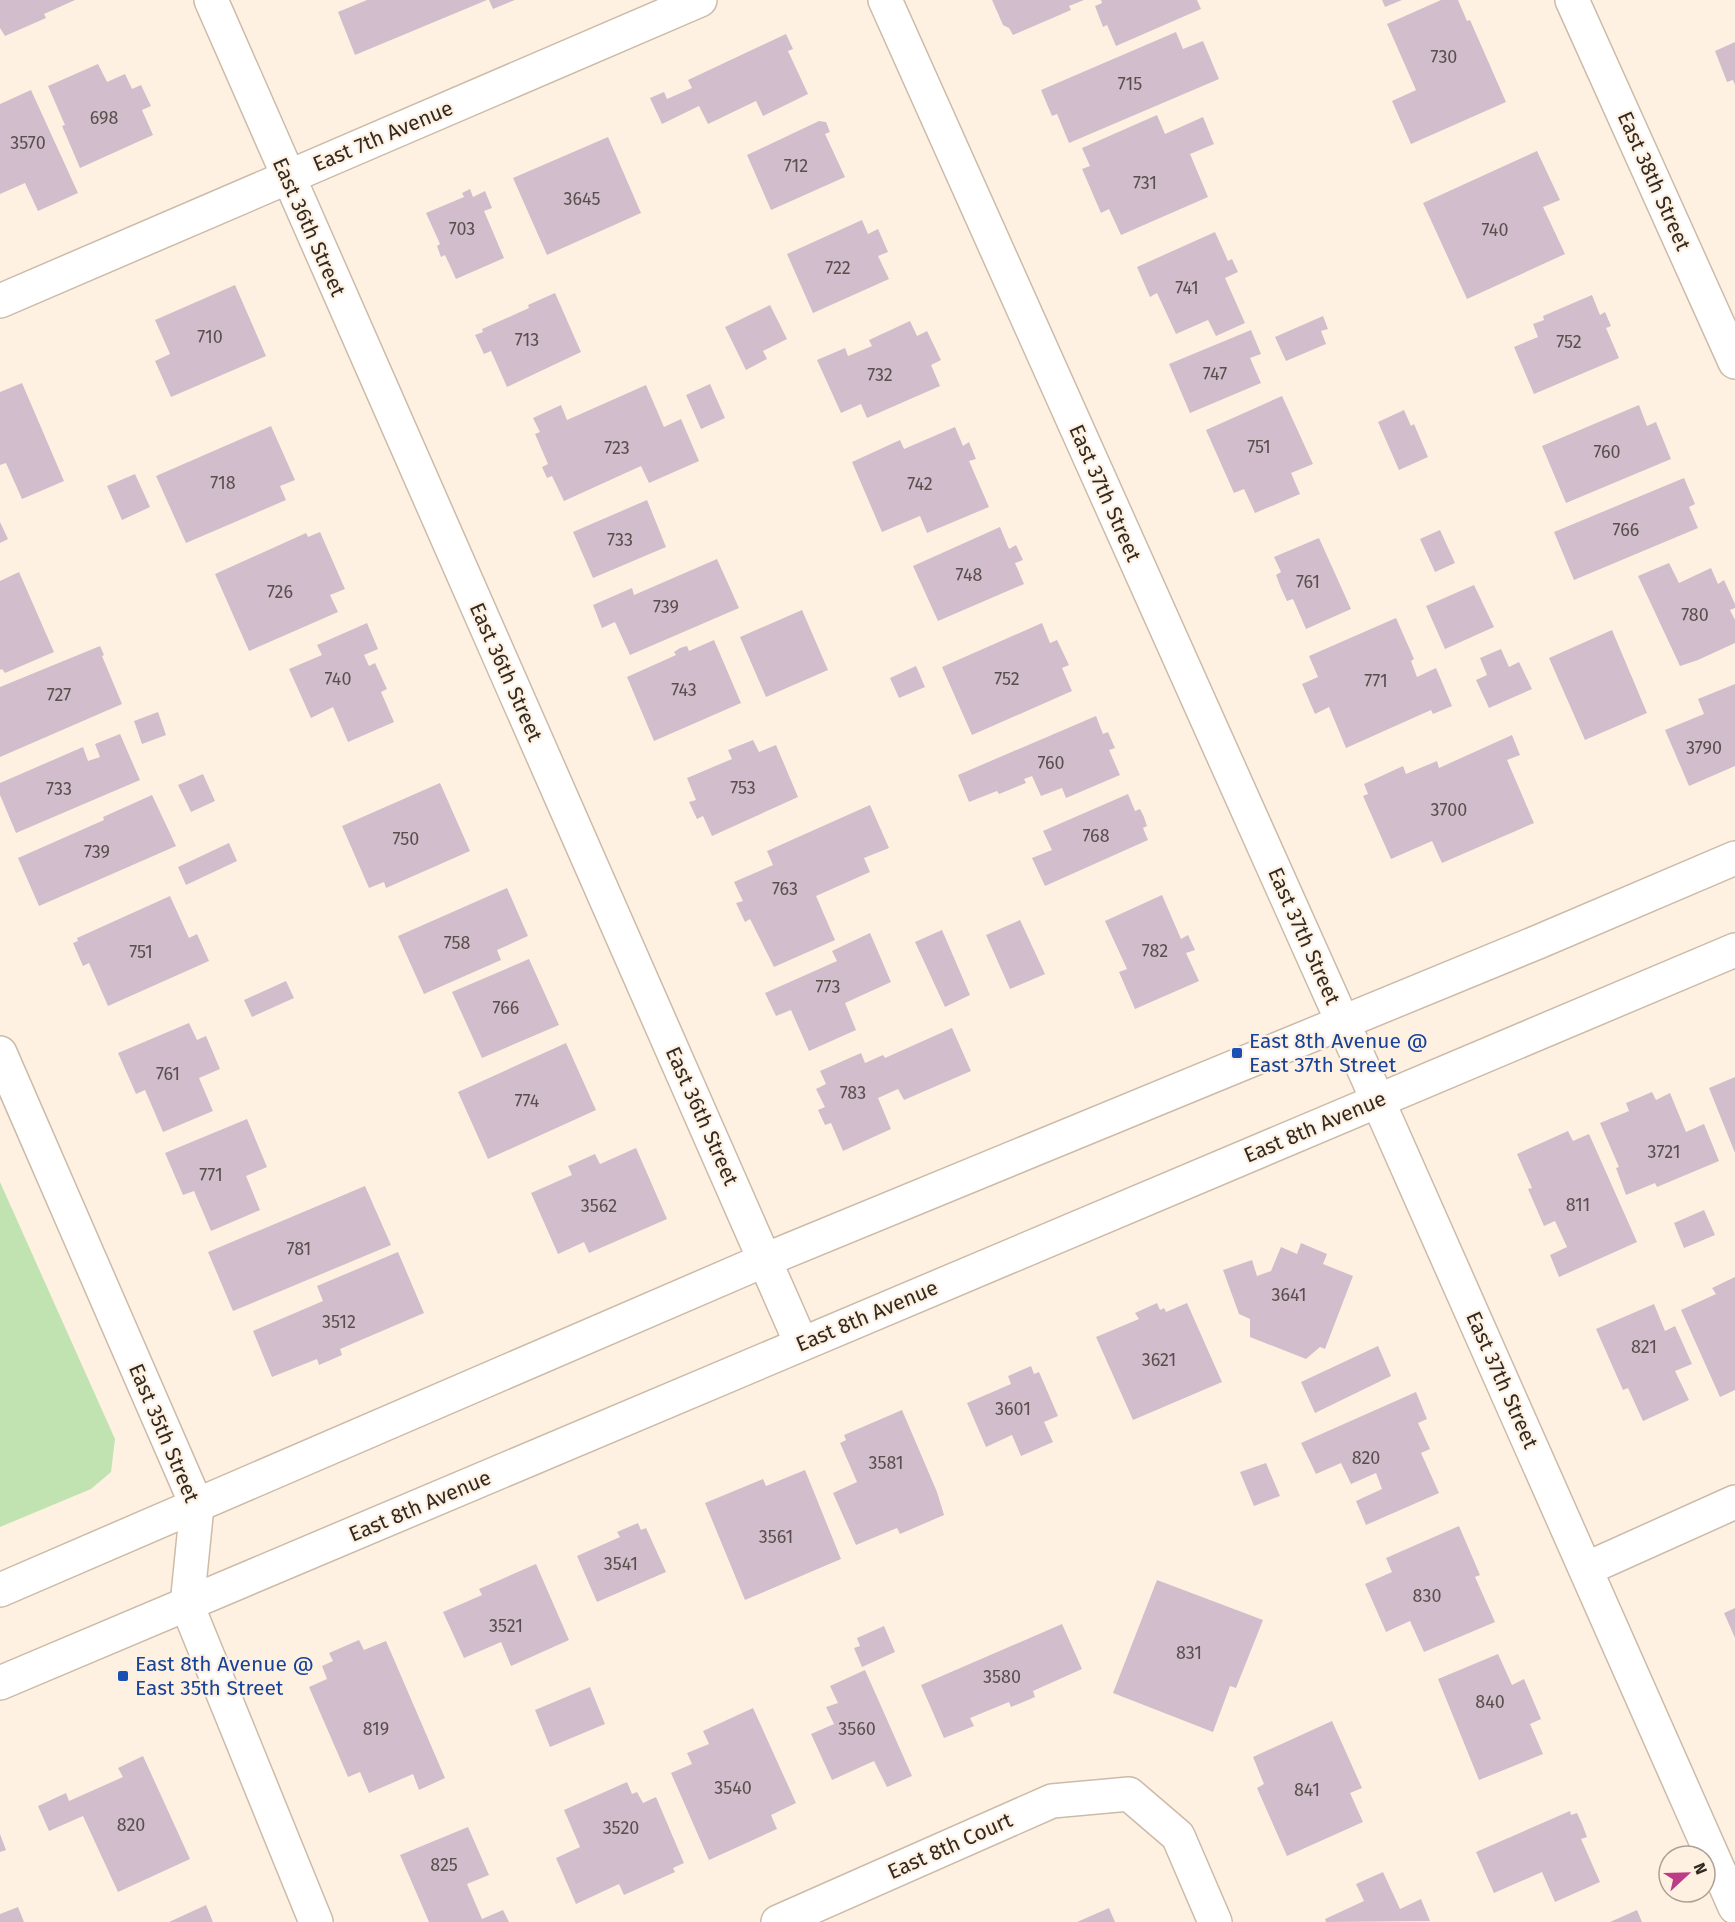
<svg xmlns="http://www.w3.org/2000/svg" width="1735" height="1922" viewBox="0 0 1735 1922" font-family="'Fira Sans',sans-serif">
<style>
.green{fill:#c1e3b2}
.building{fill:#d2bdcc}
.lines{fill:none;stroke-linecap:round;stroke-linejoin:round}
.street-casing{stroke:#ccbba8;stroke-width:36}
.primary-casing{stroke:#ccbba8;stroke-width:36}
.street{stroke:#fff;stroke-width:33}
.primary{stroke:#fff;stroke-width:33}
.transit-dot{fill:#1a4fb4;stroke:#fff1e1;stroke-width:2}
.labels{text-anchor:middle;stroke-width:4.5;stroke-linejoin:round;paint-order:stroke}
.number-label{font-size:18px;fill:#594f4d}
.street-label{font-size:21px;fill:#312a23;stroke:#fff1e1}
.transit-label{font-size:21px;fill:#164399;stroke:#fff1e1;text-anchor:start}
</style>
<rect width="100%" height="100%" fill="#fff1e1"/>
<path class="green" d="M 0,1182 L 115,1439 L 111,1472 L 91,1489 L 0,1527 Z"/>
<path class="building" d="M 0,0 L 75,0 L 44,14 L 46,18 L 5,36 L 0,28 Z
M 367,0 L 487,0 L 355,55 L 338,12 Z
M 489,0 L 515,0 L 493,9 Z
M 992,0 L 1084,0 L 1069,6 L 1071,10 L 1013,35 L 1009,28 L 1003,25 Z
M 1101,0 L 1197,0 L 1201,9 L 1116,46 L 1107,25 L 1103,27 L 1095,6 L 1102,3 Z
M 1382,0 L 1402,0 L 1385,7 Z
M 1441,0 L 1458,0 L 1467,21 L 1470,20 L 1506,102 L 1411,144 L 1392,101 L 1416,90 L 1387,24 Z
M 1176,32 L 1183,49 L 1203,41 L 1219,79 L 1069,143 L 1057,114 L 1052,116 L 1041,90 Z
M 786,34 L 793,49 L 788,51 L 808,94 L 763,116 L 756,101 L 708,124 L 699,106 L 662,124 L 650,98 L 664,92 L 667,99 L 692,88 L 688,80 Z
M 1735,42 L 1735,85 L 1733,80 L 1727,82 L 1715,51 Z
M 98,64 L 107,82 L 125,74 L 132,89 L 141,85 L 151,106 L 142,110 L 153,135 L 80,168 L 62,126 L 65,125 L 48,86 Z
M 31,90 L 78,193 L 38,211 L 25,183 L 0,194 L 0,104 Z
M 1157,115 L 1165,134 L 1203,117 L 1214,144 L 1190,154 L 1208,197 L 1121,235 L 1109,209 L 1101,213 L 1082,169 L 1090,166 L 1082,148 Z
M 819,121 L 826,122 L 830,132 L 825,134 L 845,177 L 771,210 L 747,155 Z
M 608,137 L 641,213 L 547,255 L 513,178 Z
M 1537,151 L 1560,200 L 1543,207 L 1565,254 L 1467,299 L 1423,203 Z
M 470,189 L 473,197 L 485,191 L 492,208 L 484,211 L 504,258 L 456,279 L 445,255 L 441,257 L 437,246 L 440,244 L 426,213 L 464,197 L 462,193 Z
M 862,220 L 868,234 L 878,229 L 888,252 L 878,256 L 889,279 L 813,313 L 787,254 Z
M 1215,232 L 1228,261 L 1232,259 L 1238,272 L 1225,278 L 1245,323 L 1216,336 L 1208,320 L 1176,334 L 1157,293 L 1150,297 L 1137,267 Z
M 235,285 L 266,356 L 171,397 L 155,361 L 170,354 L 155,320 Z
M 555,293 L 581,352 L 507,387 L 491,351 L 484,354 L 475,335 L 483,332 L 482,329 L 529,308 L 528,305 Z
M 1592,295 L 1600,315 L 1605,312 L 1611,326 L 1606,328 L 1619,358 L 1534,394 L 1514,347 L 1538,337 L 1533,324 L 1544,320 L 1543,316 Z
M 770,305 L 787,339 L 763,351 L 767,359 L 746,370 L 725,327 Z
M 1323,316 L 1328,329 L 1321,331 L 1326,344 L 1286,361 L 1275,337 Z
M 910,321 L 917,336 L 927,331 L 941,360 L 931,365 L 940,386 L 867,418 L 861,404 L 841,413 L 817,360 L 845,348 L 848,356 L 872,346 L 869,340 Z
M 1251,330 L 1261,354 L 1250,358 L 1261,383 L 1190,413 L 1169,364 Z
M 22,383 L 64,481 L 22,499 L 6,463 L 0,465 L 0,392 Z
M 710,384 L 725,418 L 701,429 L 686,395 Z
M 646,385 L 664,427 L 681,419 L 699,461 L 649,483 L 641,466 L 564,501 L 552,476 L 547,478 L 542,467 L 548,464 L 535,434 L 540,432 L 533,418 L 561,405 L 567,420 Z
M 1282,396 L 1313,464 L 1291,473 L 1300,494 L 1255,513 L 1244,489 L 1234,493 L 1206,430 Z
M 1639,405 L 1647,426 L 1656,422 L 1671,459 L 1566,503 L 1542,446 Z
M 1404,410 L 1411,426 L 1414,424 L 1428,457 L 1399,470 L 1378,422 Z
M 271,426 L 295,480 L 280,486 L 286,500 L 186,543 L 156,476 Z
M 955,427 L 963,446 L 969,442 L 976,459 L 969,461 L 989,507 L 927,533 L 920,516 L 882,532 L 852,462 L 900,440 L 904,449 Z
M 135,474 L 150,507 L 122,520 L 107,486 Z
M 1684,478 L 1695,504 L 1689,507 L 1698,528 L 1574,580 L 1554,532 Z
M 647,500 L 666,547 L 593,578 L 573,532 Z
M 0,522 L 8,539 L 0,543 Z
M 1000,527 L 1009,549 L 1016,545 L 1023,560 L 1015,563 L 1024,584 L 938,621 L 913,566 Z
M 1440,530 L 1455,563 L 1435,572 L 1420,539 Z
M 320,532 L 345,589 L 330,595 L 338,612 L 249,651 L 215,574 L 306,533 L 308,537 Z
M 1319,538 L 1351,609 L 1306,629 L 1293,599 L 1287,601 L 1281,588 L 1276,575 L 1281,572 L 1274,557 Z
M 717,559 L 739,608 L 630,655 L 615,622 L 602,628 L 593,605 L 632,588 L 634,595 Z
M 1669,563 L 1679,583 L 1711,568 L 1718,584 L 1724,580 L 1735,604 L 1735,608 L 1730,610 L 1735,620 L 1735,643 L 1698,660 L 1680,666 L 1638,576 Z
M 19,572 L 54,652 L 5,673 L 2,669 L 0,670 L 0,581 Z
M 1474,585 L 1494,627 L 1445,649 L 1426,606 Z
M 802,610 L 828,670 L 766,697 L 740,637 Z
M 1396,618 L 1414,659 L 1411,661 L 1417,677 L 1436,668 L 1452,706 L 1433,714 L 1431,710 L 1346,748 L 1329,707 L 1315,714 L 1302,684 L 1318,677 L 1309,656 Z
M 367,623 L 378,649 L 364,655 L 369,666 L 375,663 L 387,689 L 381,692 L 394,722 L 348,742 L 333,707 L 311,718 L 289,669 L 322,655 L 317,645 Z
M 1042,623 L 1050,643 L 1057,640 L 1069,665 L 1062,668 L 1072,691 L 972,735 L 942,667 Z
M 1612,630 L 1647,713 L 1585,740 L 1549,658 Z
M 714,640 L 741,703 L 654,741 L 627,677 L 676,655 L 674,652 L 680,648 L 687,646 L 689,651 Z
M 100,646 L 104,655 L 102,656 L 122,704 L 0,757 L 0,687 Z
M 1501,649 L 1509,667 L 1519,662 L 1532,689 L 1489,708 L 1476,680 L 1487,675 L 1480,658 Z
M 916,666 L 925,687 L 899,698 L 890,678 Z
M 1735,684 L 1735,766 L 1689,786 L 1665,730 L 1704,714 L 1698,699 Z
M 158,712 L 166,735 L 142,744 L 134,721 Z
M 1096,716 L 1103,734 L 1108,732 L 1115,748 L 1109,750 L 1120,775 L 1066,798 L 1062,788 L 1041,796 L 1032,776 L 1024,779 L 1026,783 L 999,794 L 997,791 L 969,802 L 958,775 Z
M 120,734 L 140,780 L 16,833 L 0,795 L 0,783 L 83,747 L 88,761 L 100,757 L 95,744 Z
M 1512,735 L 1520,755 L 1507,760 L 1534,823 L 1442,863 L 1432,841 L 1391,859 L 1363,796 L 1368,794 L 1364,784 L 1403,766 L 1406,774 L 1437,761 L 1439,768 Z
M 753,740 L 759,752 L 776,745 L 798,797 L 712,836 L 703,816 L 697,819 L 689,802 L 696,800 L 687,778 L 732,759 L 728,750 Z
M 203,774 L 215,801 L 191,812 L 178,785 Z
M 440,783 L 470,851 L 386,888 L 384,882 L 369,888 L 342,826 Z
M 1128,794 L 1135,811 L 1140,809 L 1144,817 L 1147,826 L 1143,828 L 1148,840 L 1045,886 L 1032,858 L 1052,850 L 1043,831 Z
M 152,795 L 176,846 L 39,906 L 18,858 L 104,820 L 103,817 Z
M 870,805 L 889,848 L 864,858 L 870,872 L 816,896 L 835,940 L 774,967 L 750,919 L 745,922 L 736,903 L 743,901 L 734,882 L 773,865 L 767,851 Z
M 229,843 L 237,861 L 186,885 L 178,867 Z
M 507,888 L 528,936 L 497,950 L 501,960 L 424,994 L 398,936 Z
M 1162,895 L 1181,939 L 1188,935 L 1195,950 L 1186,953 L 1199,981 L 1135,1009 L 1119,972 L 1127,969 L 1105,921 Z
M 170,896 L 189,938 L 197,934 L 209,961 L 108,1006 L 89,963 L 83,966 L 73,943 L 78,941 L 77,938 Z
M 1020,920 L 1045,974 L 1010,989 L 986,935 Z
M 942,930 L 970,995 L 945,1007 L 915,942 Z
M 870,933 L 891,982 L 845,1003 L 856,1030 L 809,1051 L 791,1010 L 776,1016 L 765,993 L 837,961 L 832,951 Z
M 529,959 L 559,1025 L 482,1058 L 452,992 Z
M 286,981 L 294,998 L 252,1017 L 244,1000 Z
M 189,1023 L 197,1040 L 206,1036 L 220,1069 L 199,1078 L 213,1111 L 163,1132 L 145,1090 L 136,1094 L 118,1053 Z
M 952,1028 L 971,1071 L 904,1100 L 898,1089 L 878,1098 L 891,1129 L 843,1151 L 831,1123 L 825,1125 L 818,1110 L 825,1107 L 816,1089 L 826,1084 L 820,1071 L 861,1053 L 865,1063 L 883,1055 L 885,1058 Z
M 566,1043 L 596,1110 L 488,1159 L 458,1092 Z
M 1735,1077 L 1735,1153 L 1709,1088 Z
M 1652,1092 L 1656,1100 L 1670,1093 L 1686,1132 L 1704,1124 L 1719,1161 L 1657,1187 L 1655,1183 L 1626,1195 L 1616,1168 L 1619,1167 L 1600,1123 L 1629,1111 L 1626,1103 Z
M 247,1119 L 267,1167 L 246,1176 L 260,1210 L 211,1231 L 194,1191 L 183,1195 L 165,1153 Z
M 1568,1131 L 1573,1141 L 1589,1134 L 1637,1242 L 1559,1277 L 1550,1255 L 1567,1247 L 1555,1221 L 1544,1226 L 1528,1189 L 1532,1188 L 1517,1154 Z
M 636,1148 L 667,1219 L 589,1253 L 584,1242 L 558,1254 L 531,1193 L 572,1175 L 568,1166 L 595,1154 L 600,1164 Z
M 365,1186 L 391,1245 L 233,1311 L 208,1252 Z
M 1704,1210 L 1715,1235 L 1684,1248 L 1674,1223 Z
M 1301,1243 L 1327,1254 L 1323,1264 L 1353,1276 L 1325,1349 L 1320,1347 L 1306,1359 L 1250,1337 L 1250,1319 L 1239,1314 L 1223,1270 L 1252,1260 L 1257,1276 L 1271,1271 L 1281,1247 L 1297,1254 Z
M 398,1252 L 424,1313 L 340,1349 L 342,1355 L 319,1365 L 317,1359 L 272,1377 L 253,1331 L 323,1301 L 317,1286 Z
M 1735,1277 L 1735,1390 L 1720,1397 L 1681,1310 L 1716,1294 L 1712,1288 Z
M 1157,1303 L 1160,1310 L 1164,1308 L 1166,1312 L 1187,1303 L 1222,1382 L 1133,1420 L 1096,1337 L 1139,1319 L 1135,1313 Z
M 1654,1304 L 1665,1331 L 1675,1326 L 1692,1364 L 1675,1371 L 1689,1400 L 1643,1421 L 1628,1388 L 1623,1390 L 1596,1329 Z
M 1378,1346 L 1391,1376 L 1315,1413 L 1301,1382 Z
M 1031,1366 L 1034,1374 L 1039,1372 L 1058,1416 L 1044,1422 L 1053,1442 L 1021,1456 L 1012,1435 L 986,1447 L 967,1403 L 1011,1384 L 1008,1376 Z
M 1416,1392 L 1427,1419 L 1418,1423 L 1430,1449 L 1421,1453 L 1439,1493 L 1366,1525 L 1356,1501 L 1382,1489 L 1376,1473 L 1351,1484 L 1341,1463 L 1316,1474 L 1301,1443 Z
M 902,1410 L 937,1492 L 944,1515 L 900,1534 L 897,1528 L 856,1545 L 833,1493 L 857,1482 L 840,1443 L 846,1440 L 844,1435 Z
M 1266,1463 L 1280,1496 L 1254,1506 L 1240,1472 Z
M 805,1470 L 841,1559 L 745,1600 L 705,1503 L 763,1479 L 766,1486 Z
M 638,1523 L 641,1530 L 646,1528 L 666,1572 L 597,1602 L 577,1556 L 620,1537 L 617,1532 Z
M 1459,1526 L 1480,1575 L 1475,1577 L 1495,1622 L 1424,1652 L 1410,1621 L 1386,1632 L 1365,1584 L 1392,1572 L 1386,1558 Z
M 536,1564 L 569,1640 L 511,1666 L 501,1642 L 464,1658 L 443,1612 L 482,1595 L 479,1589 Z
M 1157,1580 L 1263,1620 L 1236,1688 L 1230,1686 L 1213,1732 L 1113,1693 Z
M 1735,1608 L 1735,1638 L 1724,1613 Z
M 1062,1624 L 1082,1669 L 1033,1691 L 1035,1697 L 1011,1707 L 1009,1702 L 970,1718 L 974,1726 L 944,1738 L 921,1685 Z
M 884,1626 L 895,1652 L 862,1667 L 854,1648 L 860,1646 L 857,1638 Z
M 359,1640 L 364,1650 L 386,1641 L 445,1778 L 419,1790 L 413,1774 L 369,1793 L 360,1772 L 348,1777 L 309,1687 L 327,1679 L 322,1666 L 333,1661 L 329,1653 Z
M 1498,1654 L 1512,1685 L 1524,1679 L 1541,1719 L 1530,1724 L 1543,1754 L 1479,1780 L 1438,1679 Z
M 865,1670 L 912,1776 L 887,1787 L 874,1761 L 832,1780 L 811,1734 L 834,1724 L 826,1707 L 838,1703 L 830,1686 Z
M 590,1687 L 605,1724 L 550,1747 L 535,1710 Z
M 753,1708 L 796,1803 L 771,1815 L 777,1829 L 709,1860 L 671,1773 L 692,1764 L 687,1753 L 709,1744 L 703,1731 Z
M 1332,1721 L 1362,1788 L 1350,1793 L 1363,1822 L 1287,1856 L 1257,1788 L 1264,1784 L 1253,1757 Z
M 143,1756 L 190,1859 L 118,1892 L 83,1816 L 49,1831 L 38,1806 L 66,1793 L 69,1801 L 123,1777 L 118,1768 Z
M 627,1782 L 632,1794 L 637,1792 L 643,1803 L 656,1797 L 684,1863 L 673,1868 L 675,1872 L 624,1895 L 619,1884 L 576,1904 L 556,1858 L 580,1847 L 564,1810 Z
M 1570,1811 L 1571,1815 L 1577,1813 L 1582,1824 L 1587,1837 L 1581,1839 L 1600,1882 L 1555,1902 L 1542,1872 L 1494,1893 L 1476,1852 Z
M 468,1827 L 489,1875 L 467,1884 L 482,1919 L 503,1910 L 509,1922 L 429,1922 L 400,1855 Z
M 0,1834 L 6,1850 L 0,1852 Z
M 1383,1872 L 1400,1909 L 1421,1899 L 1430,1921 L 1326,1922 L 1325,1919 L 1364,1901 L 1356,1884 Z
M 206,1905 L 213,1922 L 169,1922 Z
M 18,1907 L 24,1922 L 0,1922 L 0,1914 Z
M 1109,1908 L 1115,1922 L 1077,1922 Z
M 1637,1910 L 1642,1922 L 1610,1922 Z"/>
<g class="lines">
<g class="street-casing">
<path id="street" d="M 211,0 L 801,1343
M 885,0 L 1378,1101 L 1735,1907
M 1572,0 L 1735,362
M 0,301 L 700,0
M 0,1053 L 197,1506 L 187,1605 L 316,1922
M 1586,1569 L 1735,1502
M 778,1922 L 1052,1801 L 1129,1794 L 1178,1836 L 1215,1922"/>
</g>
<g class="primary-casing">
<path id="primary" d="M 0,1590 L 765,1260 L 1538,942 L 1735,858
M 0,1683 L 1735,950"/>
</g>
<use href="#street" class="street"/>
<use href="#primary" class="primary"/>
</g>
<g class="transit-dot">
<rect x="1231" y="1047" width="12" height="12" rx="3"/>
<rect x="117" y="1670" width="12" height="12" rx="3"/>
</g>
<g class="labels">
<g class="number-label">
<text x="1444" y="63">730</text>
<text x="1130" y="90">715</text>
<text x="104" y="124">698</text>
<text x="28" y="149">3570</text>
<text x="796" y="172">712</text>
<text x="1145" y="189">731</text>
<text x="582" y="205">3645</text>
<text x="462" y="235">703</text>
<text x="1495" y="236">740</text>
<text x="838" y="274">722</text>
<text x="1187" y="294">741</text>
<text x="210" y="343">710</text>
<text x="527" y="346">713</text>
<text x="1569" y="348">752</text>
<text x="1215" y="380">747</text>
<text x="880" y="381">732</text>
<text x="1259" y="453">751</text>
<text x="617" y="454">723</text>
<text x="1607" y="458">760</text>
<text x="223" y="489">718</text>
<text x="920" y="490">742</text>
<text x="1626" y="536">766</text>
<text x="620" y="546">733</text>
<text x="969" y="581">748</text>
<text x="1308" y="588">761</text>
<text x="280" y="598">726</text>
<text x="666" y="613">739</text>
<text x="1695" y="621">780</text>
<text x="338" y="685">740</text>
<text x="1007" y="685">752</text>
<text x="1376" y="687">771</text>
<text x="684" y="696">743</text>
<text x="59" y="701">727</text>
<text x="1704" y="754">3790</text>
<text x="1051" y="769">760</text>
<text x="743" y="794">753</text>
<text x="59" y="795">733</text>
<text x="1449" y="816">3700</text>
<text x="1096" y="842">768</text>
<text x="406" y="845">750</text>
<text x="97" y="858">739</text>
<text x="785" y="895">763</text>
<text x="457" y="949">758</text>
<text x="1155" y="957">782</text>
<text x="141" y="958">751</text>
<text x="828" y="993">773</text>
<text x="506" y="1014">766</text>
<text x="168" y="1080">761</text>
<text x="853" y="1099">783</text>
<text x="527" y="1107">774</text>
<text x="1664" y="1158">3721</text>
<text x="211" y="1181">771</text>
<text x="1578" y="1211">811</text>
<text x="599" y="1212">3562</text>
<text x="299" y="1255">781</text>
<text x="1289" y="1301">3641</text>
<text x="339" y="1328">3512</text>
<text x="1644" y="1353">821</text>
<text x="1159" y="1366">3621</text>
<text x="1013" y="1415">3601</text>
<text x="1366" y="1464">820</text>
<text x="886" y="1469">3581</text>
<text x="776" y="1543">3561</text>
<text x="621" y="1570">3541</text>
<text x="1427" y="1602">830</text>
<text x="506" y="1632">3521</text>
<text x="1189" y="1659">831</text>
<text x="1002" y="1683">3580</text>
<text x="1490" y="1708">840</text>
<text x="376" y="1735">819</text>
<text x="857" y="1735">3560</text>
<text x="733" y="1794">3540</text>
<text x="1307" y="1796">841</text>
<text x="131" y="1831">820</text>
<text x="621" y="1834">3520</text>
<text x="444" y="1871">825</text>
</g>
<g class="street-label">
<text transform="translate(383 136) rotate(-23)" y="7">East 7th Avenue</text>
<text transform="translate(1654 181) rotate(66)" y="7">East 38th Street</text>
<text transform="translate(309 227) rotate(66)" y="7">East 36th Street</text>
<text transform="translate(1105 493) rotate(66)" y="7">East 37th Street</text>
<text transform="translate(506 672) rotate(66)" y="7">East 36th Street</text>
<text transform="translate(1304 936) rotate(66)" y="7">East 37th Street</text>
<text transform="translate(702 1116) rotate(66)" y="7">East 36th Street</text>
<text transform="translate(1315 1127) rotate(-23)" y="7">East 8th Avenue</text>
<text transform="translate(867 1316) rotate(-23)" y="7">East 8th Avenue</text>
<text transform="translate(1502 1380) rotate(66)" y="7">East 37th Street</text>
<text transform="translate(164 1433) rotate(67)" y="7">East 35th Street</text>
<text transform="translate(420 1506) rotate(-23)" y="7">East 8th Avenue</text>
<text transform="translate(950 1846) rotate(-24)" y="7">East 8th Court</text>
</g>
<g class="transit-label">
<text x="1249" y="1048">East 8th Avenue @<tspan x="1249" dy="24">East 37th Street</tspan></text>
<text x="135" y="1671">East 8th Avenue @<tspan x="135" dy="24">East 35th Street</tspan></text>
</g>
</g>
<g transform="translate(1687 1874) rotate(68)"><circle r="28" fill="#fff1e1" stroke="#ada195" stroke-width="1.5"/>
<path d="M0-4.5L10 22L0 15L-10 22Z" fill="#bd3c87"/>
<text y="-9" font-size="16" font-weight="bold" text-anchor="middle" fill="#312a23">N</text>
</g>
</svg>
